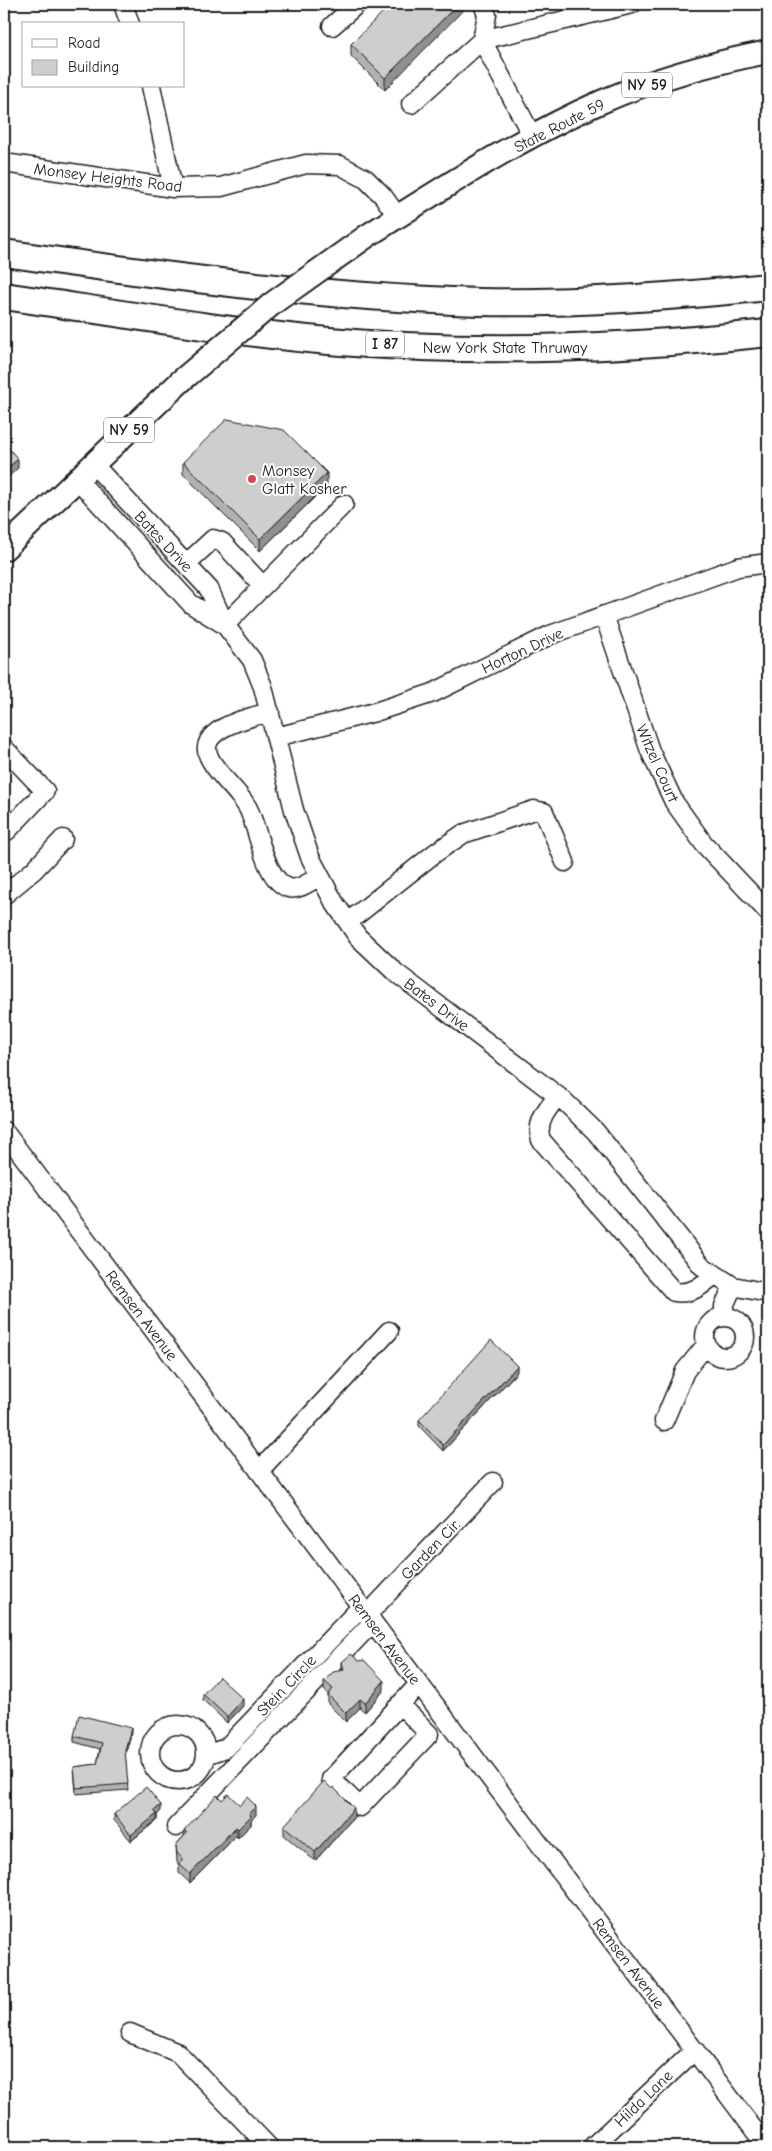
<svg xmlns="http://www.w3.org/2000/svg" width="772" height="2151" viewBox="0 0 772 2151" font-family="'Comic Neue',sans-serif">
<style>
.lines{fill:none;stroke-linecap:round;stroke-linejoin:round}
.minor-casing{stroke:#1c1c1c;stroke-width:21}
.major-casing{stroke:#1c1c1c;stroke-width:26}
.highway-casing{stroke:#1c1c1c;stroke-width:30}
.minor{stroke:#fff;stroke-width:18}
.major{stroke:#fff;stroke-width:22}
.highway{stroke:#fff;stroke-width:26}
.major-bridge-casing{stroke:#1c1c1c;stroke-width:26;stroke-linecap:butt}
.major-bridge{stroke:#fff;stroke-width:22}
.wall{fill:#b1b1b1;stroke:#1c1c1c}
.shaded-wall{fill:#909090;stroke:#1c1c1c}
.building{fill:#cecece;stroke:#1c1c1c}
.poi-dot{fill:#d1495b;stroke:#fff;stroke-width:2}
.labels{text-anchor:middle;stroke-width:4;stroke-linejoin:round;paint-order:stroke}
.shield{fill:#fff;stroke:#606060;stroke-width:1}
.shield-label{font-size:15px;font-weight:bold;fill:#1c1c1c}
.street-label{font-size:16px;fill:#1c1c1c;stroke:#fff}
.poi-label{font-size:16px;fill:#1c1c1c;stroke:#fff;text-anchor:start}
</style>
<rect width="100%" height="100%" fill="#fff"/>
<filter id="ink" filterUnits="userSpaceOnUse"><feTurbulence type="fractalNoise" baseFrequency=".02" numOctaves="2"/><feDisplacementMap in="SourceGraphic" scale="10" xChannelSelector="R" yChannelSelector="G"/><feConvolveMatrix kernelMatrix="1 2 1 2 8 2 1 2 1" color-interpolation-filters="sRGB"/></filter>
<g filter="url(#ink)">
<g class="lines">
<g class="minor-casing">
<path id="minor" d="M 123,4 L 130,24
M 332,26 L 357,4
M 151,86 L 173,188
M 411,104 L 482,40 L 487,15 L 483,4
M 532,136 L 482,40 L 632,4
M 4,163 L 173,188 L 221,187 L 306,164 L 340,165 L 366,179 L 383,196 L 398,217
M 93,464 L 209,589 L 225,625 L 252,660 L 263,687 L 294,810 L 310,857 L 334,902 L 358,937 L 395,972 L 563,1100 L 596,1132 L 702,1266 L 733,1286 L 768,1293
M 77,479 L 191,604 L 225,625
M 186,564 L 213,539 L 222,542 L 263,586
M 604,615 L 650,751 L 674,802 L 704,844 L 768,912
M 225,625 L 344,504
M 270,712 C 251,717 193,729 210,759 C 219,776 236,789 246,805 C 251,812 253,822 256,830 C 261,846 270,883 289,888 C 299,891 312,880 320,876
M 276,737 L 375,712 L 433,693 L 550,635 L 738,567 L 768,563
M 4,748 L 45,791 L 7,831
M 4,895 L 34,870 L 63,839
M 348,922 L 435,853 L 463,834 L 534,810 L 544,812 L 565,862
M 558,1096 C 548,1108 535,1123 541,1140 L 674,1292 C 691,1295 702,1286 715,1274
M 4,1131 L 767,2147
M 724,1317 L 724,1306 L 733,1286
M705 1337a20 20 0 1 1 40 0a20 20 0 1 1-40 0Z
M 664,1421 L 685,1371 L 706,1345
M 259,1471 L 389,1331
M 367,1615 L 493,1482
M 400,1704 L 429,1734 L 360,1807 L 331,1779 L 419,1684
M150 1753a28 28 0 1 1 56 0a28 28 0 1 1-56 0Z
M 206,1755 L 226,1748 L 361,1607
M 176,1827 L 373,1622
M 130,2033 L 178,2053 L 269,2147
M 592,2147 L 695,2050"/>
</g>
<g class="major-casing">
<path id="major" d="M 367,236 C 441,189 521,137 601,102 C 654,79 712,63 768,52
M 4,549 L 181,381"/>
</g>
<g class="highway-casing">
<path id="highway" d="M 4,253 C 162,276 320,297 479,302 C 576,304 672,297 768,287
M 4,296 C 112,312 220,331 329,341 C 476,354 622,349 768,333"/>
</g>
<use href="#minor" class="minor"/>
<use href="#major" class="major"/>
<use href="#highway" class="highway"/>
<g class="major-bridge-casing">
<path id="major-bridge" d="M 181,381 L 273,303 L 367,236"/>
</g>
<use href="#major-bridge" class="major-bridge"/>
</g>
<path class="wall" d="M 391,4 L 385,90 L 351,56 L 351,44 Z
M 183,462 L 327,485 L 260,551 L 183,474 Z
M 517,1372 L 443,1451 L 419,1426 L 419,1420 Z
M 342,1662 L 384,1690 L 365,1712 L 360,1708 L 346,1722 L 328,1704 L 328,1694 L 324,1690 L 324,1681 L 342,1671 Z
M 203,1694 L 243,1706 L 227,1723 L 203,1700 Z
M 131,1734 L 125,1755 L 128,1790 L 76,1794 L 74,1767 L 97,1764 L 100,1749 L 74,1742 L 74,1736 Z
M 222,1800 L 240,1805 L 256,1815 L 251,1820 L 251,1825 L 238,1838 L 236,1836 L 190,1883 L 179,1873 L 179,1865 L 177,1863 L 176,1845 L 184,1836 L 184,1831 Z
M 161,1811 L 157,1815 L 157,1820 L 131,1841 L 114,1820 L 114,1814 Z
M 354,1817 L 315,1861 L 284,1835 L 284,1826 Z"/>
<path class="shaded-wall" d="M 458,4 L 469,4 L 385,90 L 385,78 Z
M 18,459 L 18,468 L 4,481 L 4,471 Z
M 327,473 L 327,485 L 260,551 L 260,539 Z
M 517,1366 L 517,1372 L 443,1451 L 443,1445 Z
M 384,1681 L 384,1690 L 365,1712 L 365,1703 Z
M 243,1699 L 243,1706 L 227,1723 L 227,1717 Z
M 360,1699 L 360,1708 L 346,1722 L 346,1713 Z
M 131,1728 L 131,1734 L 125,1756 L 125,1750 Z
M 161,1805 L 161,1811 L 157,1815 L 157,1820 L 131,1841 L 131,1835 L 154,1811 Z
M 256,1806 L 256,1815 L 251,1820 L 251,1825 L 238,1838 L 238,1829 L 249,1813 Z
M 354,1808 L 354,1817 L 315,1861 L 315,1852 Z
M 236,1827 L 236,1836 L 190,1883 L 190,1874 Z"/>
<path class="building" d="M 391,4 L 458,4 L 385,78 L 351,44 Z
M 227,419 L 284,430 L 327,473 L 260,539 L 183,462 Z
M 4,443 L 18,459 L 4,471 Z
M 491,1340 L 517,1366 L 443,1445 L 419,1420 Z
M 351,1654 L 359,1661 L 364,1660 L 384,1681 L 365,1703 L 360,1699 L 346,1713 L 328,1695 L 333,1689 L 324,1681 L 333,1672 L 344,1670 L 342,1662 Z
M 219,1677 L 243,1699 L 227,1717 L 203,1694 Z
M 79,1715 L 131,1728 L 125,1750 L 128,1784 L 76,1788 L 74,1767 L 97,1764 L 102,1743 L 74,1736 Z
M 324,1781 L 332,1789 L 333,1787 L 354,1808 L 315,1852 L 284,1826 Z
M 146,1787 L 161,1805 L 154,1811 L 157,1814 L 131,1835 L 114,1814 Z
M 228,1794 L 240,1805 L 247,1797 L 256,1806 L 249,1813 L 251,1816 L 238,1829 L 236,1827 L 190,1874 L 179,1864 L 183,1859 L 177,1853 L 176,1845 L 187,1833 L 184,1831 L 217,1795 L 222,1800 Z"/>
</g>
<circle class="poi-dot" cx="252" cy="479" r="5"/>
<g class="labels">
<g class="shield">
<rect x="622" y="72.5" width="50" height="25" rx="4"/>
<rect x="366" y="331.5" width="38" height="25" rx="4"/>
<rect x="104" y="417.5" width="50" height="25" rx="4"/>
</g>
<g class="shield-label">
<text x="647" y="90">NY 59</text>
<text x="385" y="349">I 87</text>
<text x="129" y="435">NY 59</text>
</g>
<g class="street-label">
<text transform="translate(559 125) rotate(-27)" y="6">State Route 59</text>
<text transform="translate(108 177) rotate(7)" y="6">Monsey Heights Road</text>
<text x="505" y="353">New York State Thruway</text>
<text transform="translate(164 541) rotate(47)" y="6">Bates Drive</text>
<text transform="translate(522 650) rotate(-25)" y="6">Horton Drive</text>
<text transform="translate(658 763) rotate(66)" y="6">Witzel Court</text>
<text transform="translate(437 1004) rotate(37)" y="6">Bates Drive</text>
<text transform="translate(142 1315) rotate(53)" y="6">Remsen Avenue</text>
<text transform="translate(430 1549) rotate(-46)" y="6">Garden Cir.</text>
<text transform="translate(385 1639) rotate(53)" y="6">Remsen Avenue</text>
<text transform="translate(286 1685) rotate(-46)" y="6">Stein Circle</text>
<text transform="translate(629 1963) rotate(53)" y="6">Remsen Avenue</text>
<text transform="translate(643 2098) rotate(-44)" y="6">Hilda Lane</text>
</g>
<g class="poi-label">
<text x="262" y="476">Monsey<tspan x="262" dy="18">Glatt Kosher</tspan></text>
</g>
</g>
<rect width="772" height="2151" fill="none" stroke="#fff" stroke-width="20"/>
<rect x="10" y="10" width="752" height="2131" fill="none" stroke="#1c1c1c" stroke-width="2" filter="url(#ink)"/>
<rect x="22" y="22" width="162" height="65" fill="#ffffff" stroke="#a4a4a4"/>
<rect x="32" y="39" width="25" height="8" fill="#ffffff" stroke="#a4a4a4"/>
<text x="68" y="48" font-size="15" fill="#1c1c1c">Road</text>
<rect x="32" y="60" width="25" height="15" fill="#cecece" stroke="#a4a4a4"/>
<text x="68" y="72" font-size="15" fill="#1c1c1c">Building</text>
</svg>
